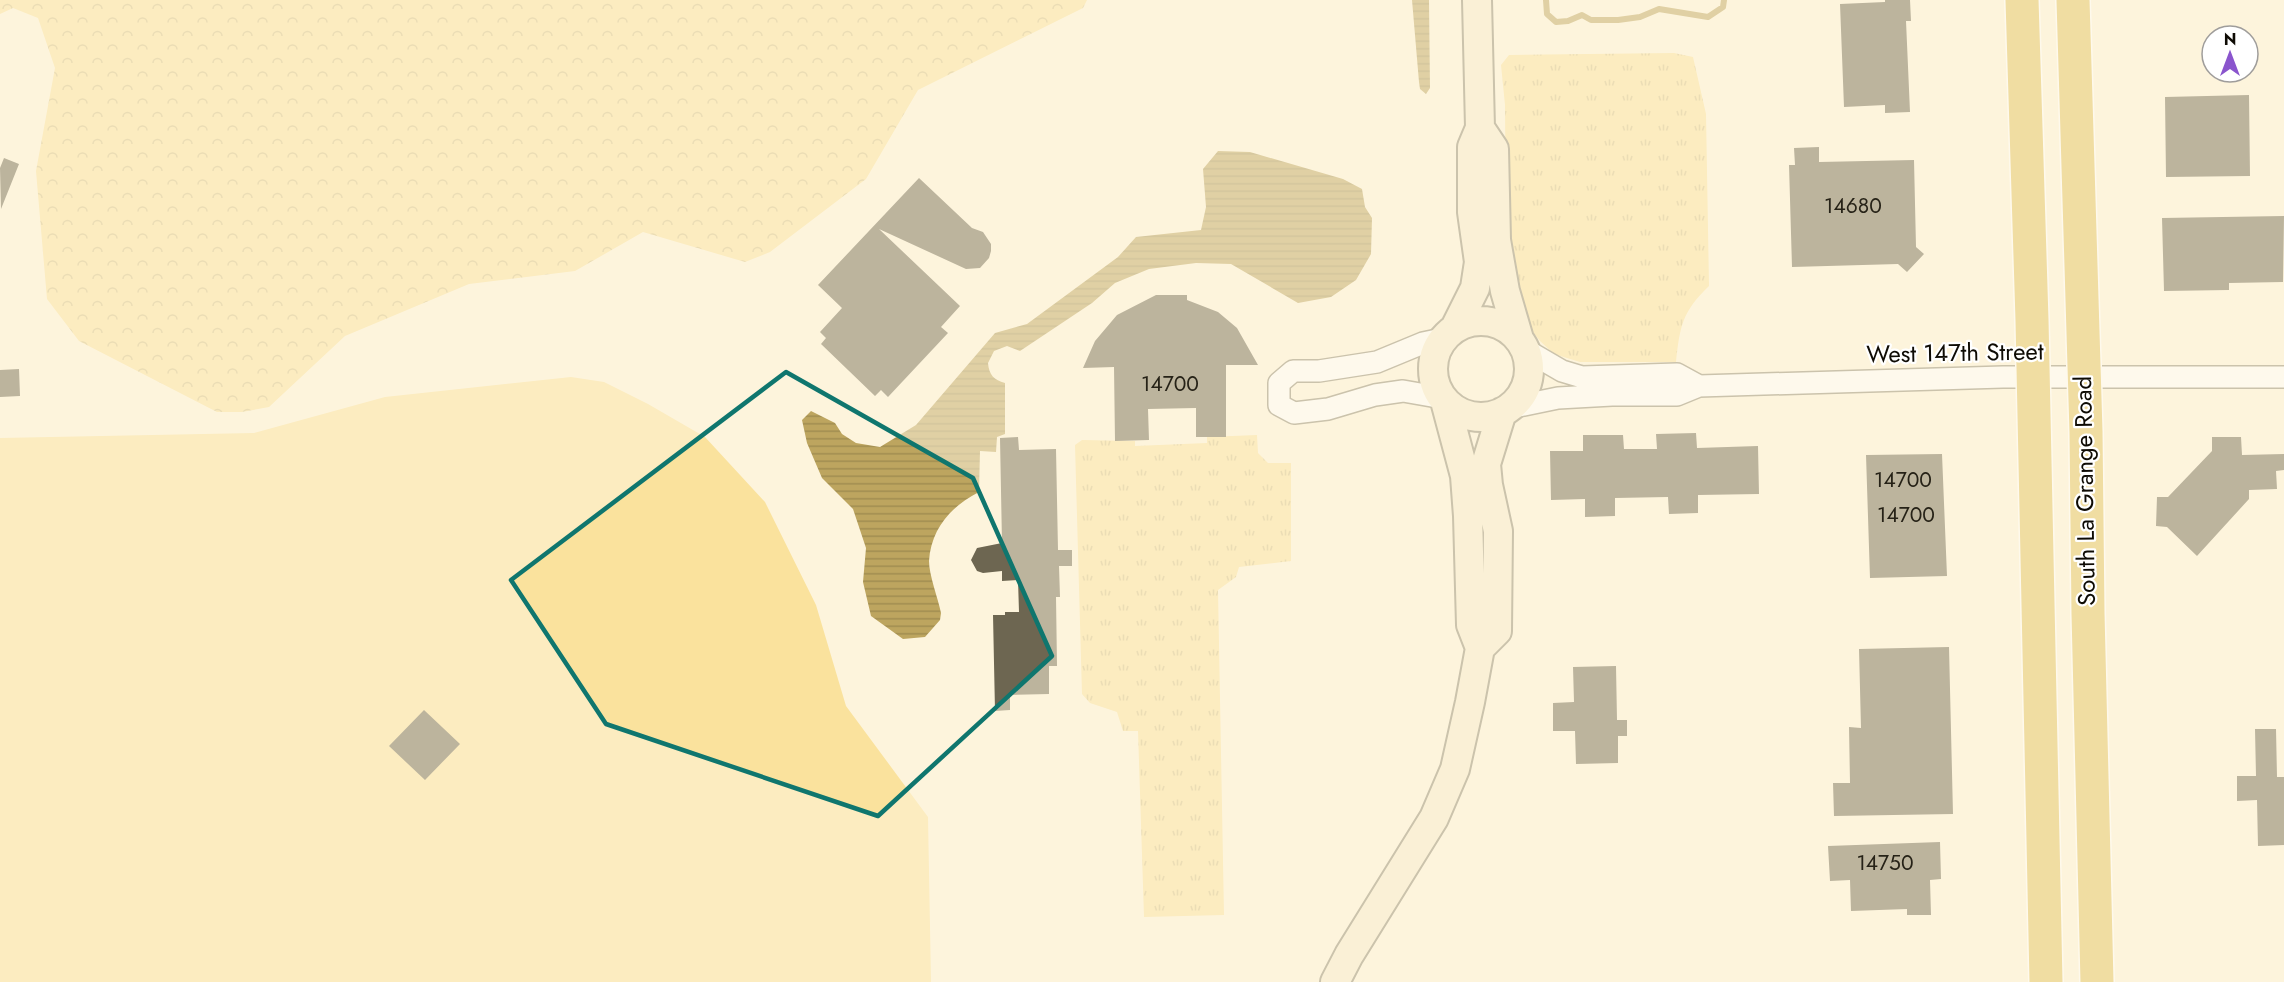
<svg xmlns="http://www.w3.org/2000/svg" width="2284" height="982" viewBox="0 0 2284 982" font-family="Jost,sans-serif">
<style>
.grass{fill:url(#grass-tufts)}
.forest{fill:url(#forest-crowns)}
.green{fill:#fae29d}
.water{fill:url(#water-rules)}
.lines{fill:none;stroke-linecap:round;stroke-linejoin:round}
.stream{stroke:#bda55f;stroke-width:6}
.building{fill:#6d6651}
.street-casing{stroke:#8e8771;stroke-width:24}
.secondary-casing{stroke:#8e8771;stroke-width:32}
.highway-casing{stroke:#fff;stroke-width:36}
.street{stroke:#fff;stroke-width:21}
.secondary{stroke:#f6ecce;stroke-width:28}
.highway{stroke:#e1c05b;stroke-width:33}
.marked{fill:none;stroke:#0f766e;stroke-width:4.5;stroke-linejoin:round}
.labels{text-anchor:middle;stroke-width:4.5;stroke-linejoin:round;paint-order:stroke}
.number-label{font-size:21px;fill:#262217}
.street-label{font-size:24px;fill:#0e0b04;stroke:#fff}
</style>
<defs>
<pattern id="grass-tufts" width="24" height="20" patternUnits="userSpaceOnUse" patternTransform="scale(1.5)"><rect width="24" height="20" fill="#fae29d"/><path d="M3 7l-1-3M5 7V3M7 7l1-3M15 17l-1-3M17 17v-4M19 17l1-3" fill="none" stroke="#d5c186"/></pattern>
<pattern id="forest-crowns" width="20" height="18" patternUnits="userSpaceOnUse" patternTransform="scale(1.5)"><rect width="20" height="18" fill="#fae29d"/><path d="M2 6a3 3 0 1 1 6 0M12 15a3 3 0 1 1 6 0" fill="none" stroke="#d5c186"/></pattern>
<pattern id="water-rules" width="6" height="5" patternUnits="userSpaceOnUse" patternTransform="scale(1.5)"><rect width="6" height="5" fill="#bda55f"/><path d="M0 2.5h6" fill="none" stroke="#a18d51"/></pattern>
</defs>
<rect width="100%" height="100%" fill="#fdf4dc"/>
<path class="grass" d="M 1674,53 L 1693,57 L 1706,114 L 1709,286 C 1682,312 1680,326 1676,362 L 1580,362 L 1554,354 L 1540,341 L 1523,320 L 1506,246 L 1505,105 L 1501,65 L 1509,55 Z
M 1257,435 L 1258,453 L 1268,463 L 1291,463 L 1291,561 L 1239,567 L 1236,577 L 1218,590 L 1224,915 L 1144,917 L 1138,731 L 1123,731 L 1117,712 L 1090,703 L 1082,694 L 1075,445 L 1082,440 L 1135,441 L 1135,446 L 1207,443 L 1207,437 Z"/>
<path class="forest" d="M 0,0 L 1087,0 L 1083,8 L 918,90 L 866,179 L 770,252 L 745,262 L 643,232 L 575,271 L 469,284 L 345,336 L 269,407 L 242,412 L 217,412 L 79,341 L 47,299 L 36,171 L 55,68 L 38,18 L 13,8 L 0,14 Z"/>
<path class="green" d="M 571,377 L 604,382 L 648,404 L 705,437 L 765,502 L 816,605 L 846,706 L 928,817 L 931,982 L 0,982 L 0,438 L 254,433 L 385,397 Z"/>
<path class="water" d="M 1412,0 L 1429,0 L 1430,88 L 1426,94 L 1420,89 L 1419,82 Z
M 1218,151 L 1250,152 L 1343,179 L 1362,189 L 1365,207 L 1372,218 L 1371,254 L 1356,280 L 1331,297 L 1298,303 L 1231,264 L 1196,263 L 1149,269 L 1115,283 L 1092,303 L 1020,351 L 1007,346 L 994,351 L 988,363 C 989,375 994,380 1005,383 L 1005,434 L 997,437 L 996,452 L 980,451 L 979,492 C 951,506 931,529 929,561 C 929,575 938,598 941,613 L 940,620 L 925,637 L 903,639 L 871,616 L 863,582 L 866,548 L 853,509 L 822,478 L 807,443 L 802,420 L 811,411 L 835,423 L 842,434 L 856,443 L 880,447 L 916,425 L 995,333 L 1027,324 L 1118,257 L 1136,237 L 1201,230 L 1206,207 L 1203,169 Z"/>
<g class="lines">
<path class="stream" d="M 1546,0 L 1547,14 L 1556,22 L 1568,21 L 1582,15 L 1591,20 L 1618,20 L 1640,17 L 1659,9 L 1708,17 L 1723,7 L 1724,0"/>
</g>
<path class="building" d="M 1885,0 L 1910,0 L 1911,21 L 1906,21 L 1910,112 L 1885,113 L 1885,105 L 1844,107 L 1840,4 L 1885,2 Z
M 2249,95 L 2250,176 L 2166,177 L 2165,97 Z
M 1819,147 L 1819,162 L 1914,160 L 1916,247 L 1924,254 L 1907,272 L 1898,264 L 1792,267 L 1789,165 L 1795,165 L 1794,148 Z
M 4,158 L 19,164 L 1,209 L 0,168 Z
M 919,178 L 972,228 L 983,232 L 991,244 L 991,251 L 989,258 L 980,268 L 966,269 L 879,229 L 960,306 L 941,327 L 948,333 L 888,397 L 881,390 L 875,396 L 821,344 L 826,338 L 820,332 L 842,308 L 818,285 Z
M 2284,216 L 2283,282 L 2229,283 L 2229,290 L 2164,291 L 2162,218 Z
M 1156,295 L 1187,295 L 1187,300 L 1218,312 L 1237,328 L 1258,365 L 1226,365 L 1226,437 L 1196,437 L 1196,408 L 1148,409 L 1149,440 L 1115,441 L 1114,367 L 1083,368 L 1095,341 L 1117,315 Z
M 19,369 L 20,396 L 0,397 L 0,370 Z
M 1696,433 L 1697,448 L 1758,446 L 1759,494 L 1698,495 L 1698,513 L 1669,514 L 1668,497 L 1615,498 L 1615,516 L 1585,517 L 1585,499 L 1551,500 L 1550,451 L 1583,451 L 1583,435 L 1623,435 L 1624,449 L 1657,449 L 1656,434 Z
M 1018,437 L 1019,450 L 1056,449 L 1058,550 L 1072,550 L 1072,566 L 1059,566 L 1060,597 L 1056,597 L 1057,666 L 1049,666 L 1049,694 L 1010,695 L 1010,710 L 995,711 L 993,615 L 1005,615 L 1005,612 L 1019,612 L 1018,580 L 1002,581 L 1002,571 L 983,573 L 977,571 L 971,560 L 977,548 L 1002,543 L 1000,438 Z
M 2212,437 L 2241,437 L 2242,455 L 2284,454 L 2284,470 L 2276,471 L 2277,489 L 2249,490 L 2249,499 L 2197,556 L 2167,527 L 2156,526 L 2157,497 L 2168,497 L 2212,451 Z
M 1942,454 L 1947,576 L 1870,578 L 1866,455 Z
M 1949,647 L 1953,814 L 1834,816 L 1833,783 L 1850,783 L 1849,727 L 1861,728 L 1859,649 Z
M 1616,666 L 1617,720 L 1627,720 L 1627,736 L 1618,736 L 1618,763 L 1576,764 L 1575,731 L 1553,731 L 1553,703 L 1574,702 L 1573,667 Z
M 424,710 L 460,744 L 425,780 L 389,746 Z
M 2255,729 L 2276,729 L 2277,777 L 2284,777 L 2284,845 L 2258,846 L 2257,800 L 2237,801 L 2237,776 L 2256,776 Z
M 1940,842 L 1941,879 L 1930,880 L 1931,915 L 1907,915 L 1907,909 L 1851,911 L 1850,880 L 1830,881 L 1828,846 Z"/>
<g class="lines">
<g class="street-casing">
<path id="street" d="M 1442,339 L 1423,343 L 1377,362 L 1319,371 L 1293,371 L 1279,383 L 1279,405 L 1294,413 L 1328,409 L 1375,395 L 1403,391 L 1443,398
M 1526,350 L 1562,371 L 1582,377 L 1677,374 L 1699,386
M 1509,408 L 1558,398 L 1612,395 L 1677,395 L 1699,386 L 2003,377 L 2284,377"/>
</g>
<g class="secondary-casing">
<path id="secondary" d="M 1480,128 L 1494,149 L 1496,240 L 1505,291 L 1519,339
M1433 369a48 48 0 1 1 96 0a48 48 0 1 1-96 0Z
M 1455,328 L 1475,288 L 1479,262 L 1472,212 L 1472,147 L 1480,128 L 1477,0
M 1480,648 L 1497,631 L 1498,531 L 1488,485 L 1486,464 L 1502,412
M 1335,982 L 1349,955 L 1434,818 L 1455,769 L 1470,702 L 1480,648 L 1471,625 L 1468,516 L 1465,476 L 1445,401"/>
</g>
<g class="highway-casing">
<path id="highway" d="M 2022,0 L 2032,320 L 2046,982
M 2073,0 L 2086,432 L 2088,613 L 2097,982"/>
</g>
<use href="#street" class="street"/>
<use href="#secondary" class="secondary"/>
<use href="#highway" class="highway"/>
</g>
<path d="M0 0H2284V982H0ZM 786,372 L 973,478 L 1052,656 L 878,816 L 606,724 L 511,580 Z" fill="#fdf4dc" fill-opacity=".55" fill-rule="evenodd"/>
<path class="marked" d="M 786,372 L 973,478 L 1052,656 L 878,816 L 606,724 L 511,580 Z"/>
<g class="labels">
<g class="number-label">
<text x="1853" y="213">14680</text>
<text x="1170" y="391">14700</text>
<text x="1903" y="487">14700</text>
<text x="1906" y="522">14700</text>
<text x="1885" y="870">14750</text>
</g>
<g class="street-label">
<text transform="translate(1955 353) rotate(-1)" y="8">West 147th Street</text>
<text transform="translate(2085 491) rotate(-91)" y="8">South La Grange Road</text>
</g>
</g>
<g transform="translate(2230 54)"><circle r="28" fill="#ffffff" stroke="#9f9d9b" stroke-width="1.5"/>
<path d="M0-4.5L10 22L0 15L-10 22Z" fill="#8a55cd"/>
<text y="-9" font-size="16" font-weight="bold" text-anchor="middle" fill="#0e0b04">N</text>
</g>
</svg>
